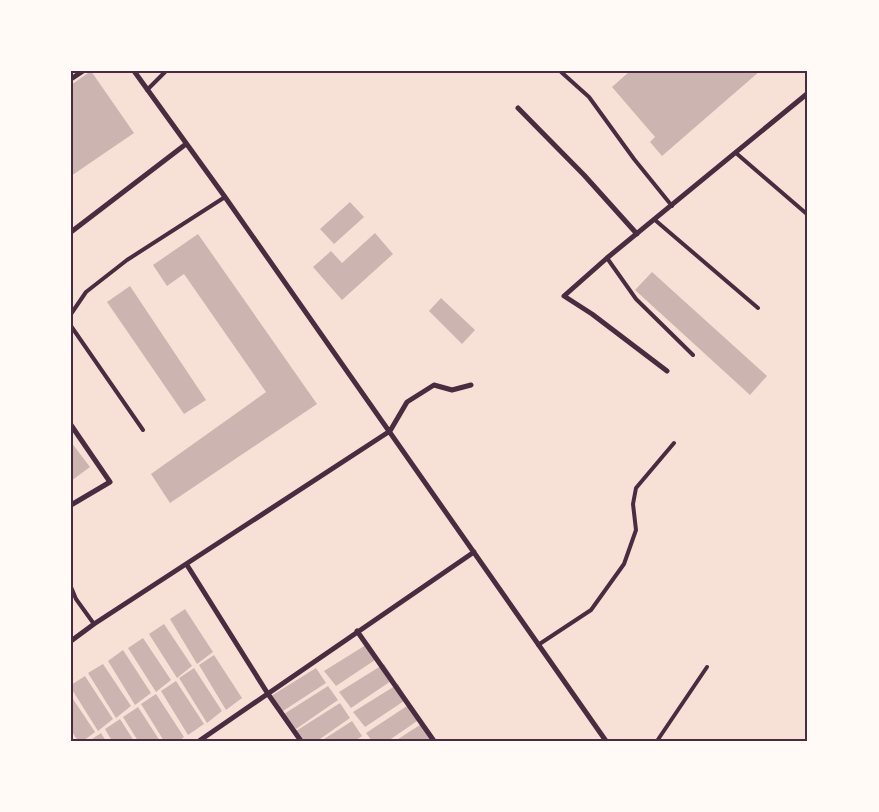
<svg xmlns="http://www.w3.org/2000/svg" width="879" height="812" viewBox="0 0 879 812" font-family="Signika,sans-serif">
<style>
.building{fill:#ccb4b1}
.lines{fill:none;stroke-linecap:round;stroke-linejoin:round}
.service{stroke:#4a2c40;stroke-width:4}
.minor{stroke:#4a2c40;stroke-width:5}
.neatline{fill:none;stroke:#4a2c40;stroke-width:2}
</style>
<rect width="100%" height="100%" fill="#f7e1d7"/>
<path class="building" d="M 91,71 L 134,133 L 71,176 L 71,85 Z
M 630,71 L 760,71 L 662,156 L 650,142 L 655,137 L 612,87 Z
M 350,202 L 364,217 L 334,244 L 320,229 Z
M 375,233 L 393,254 L 342,300 L 313,267 L 331,251 L 342,263 Z
M 198,234 L 317,404 L 170,503 L 151,474 L 266,392 L 184,274 L 167,286 L 153,265 Z
M 652,272 L 767,376 L 750,395 L 635,290 Z
M 130,286 L 206,400 L 184,414 L 107,302 Z
M 441,298 L 475,330 L 462,344 L 429,311 Z
M 71,442 L 90,467 L 71,481 Z
M 185,609 L 213,652 L 197,664 L 170,619 Z
M 164,624 L 192,666 L 177,678 L 149,634 Z
M 143,638 L 171,680 L 156,692 L 128,648 Z
M 369,643 L 378,658 L 336,686 L 324,671 Z
M 123,650 L 151,693 L 135,705 L 108,661 Z
M 214,655 L 242,698 L 226,710 L 199,665 Z
M 103,664 L 131,706 L 116,718 L 88,673 Z
M 384,664 L 394,679 L 351,708 L 339,692 Z
M 194,668 L 222,711 L 207,723 L 179,678 Z
M 316,668 L 326,683 L 283,711 L 271,696 Z
M 85,676 L 113,719 L 98,731 L 71,688 L 71,685 Z
M 176,681 L 204,724 L 188,735 L 161,691 Z
M 398,684 L 407,699 L 365,727 L 353,712 Z
M 328,686 L 338,700 L 296,729 L 284,714 Z
M 156,694 L 184,737 L 179,741 L 164,741 L 141,704 Z
M 71,696 L 95,732 L 83,741 L 78,741 L 71,730 Z
M 340,703 L 350,718 L 317,741 L 303,741 L 296,731 Z
M 410,704 L 420,719 L 388,741 L 372,741 L 366,733 Z
M 138,707 L 160,741 L 138,741 L 123,717 Z
M 120,719 L 134,741 L 112,741 L 105,729 Z
M 352,721 L 362,736 L 355,741 L 321,741 Z
M 423,723 L 433,738 L 428,741 L 395,741 Z
M 101,733 L 106,741 L 89,741 Z"/>
<g class="lines">
<path class="service" d="M 560,71 L 589,97 L 634,159 L 672,206
M 147,90 L 166,71
M 736,153 L 808,215
M 655,220 L 758,308
M 607,258 L 636,299 L 693,355
M 71,314 L 86,292 L 127,260 L 225,197
M 71,326 L 143,430
M 71,587 L 76,599 L 94,624
M 538,645 L 591,610 L 624,564 L 636,530 L 633,504 L 636,488 L 674,443
M 657,741 L 707,667"/>
<path class="minor" d="M 134,71 L 225,197 L 606,741
M 71,79 L 83,71
M 518,108 L 584,175 L 637,234
M 71,232 L 186,144
M 667,371 L 592,314 L 564,296 L 607,258 L 808,93
M 71,425 L 110,482 L 71,505
M 187,565 L 268,694 L 301,741
M 357,631 L 434,741
M 71,641 L 94,624 L 390,431 L 407,402 L 434,385 L 452,390 L 471,385
M 199,741 L 474,552"/>
</g>
<rect width="879" height="812" fill="none" stroke="#fffaf5" stroke-width="145"/>
<rect x="72" y="72" width="734" height="668" class="neatline"/>
</svg>
